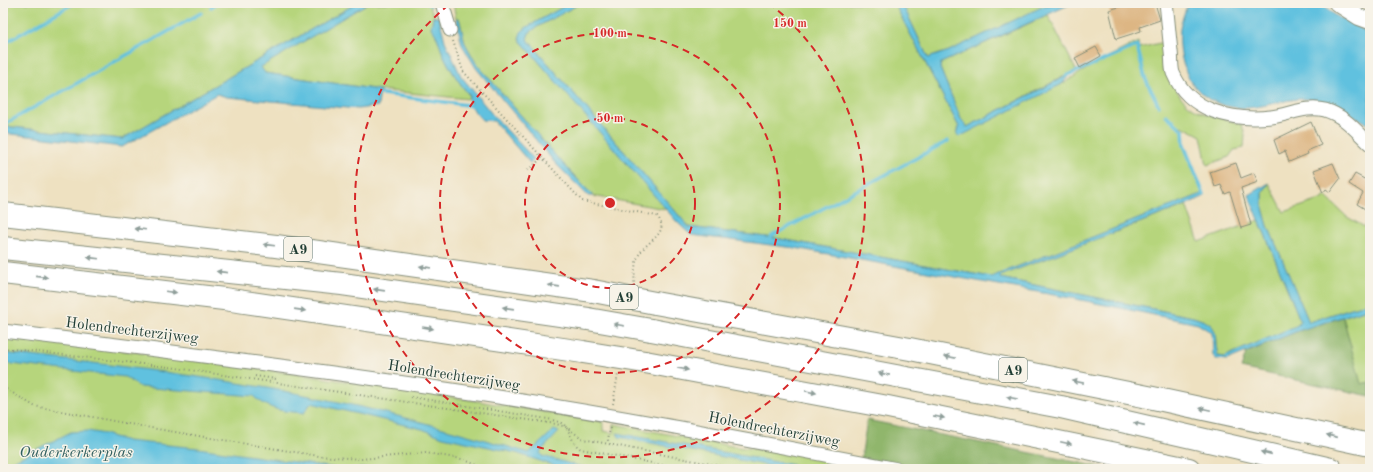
<svg xmlns="http://www.w3.org/2000/svg" width="1373" height="472" viewBox="0 0 1373 472" font-family="'Old Standard TT',serif">
<style>
.green{fill:#b6d57c;stroke:#6a8958}
.forest{fill:#90b66c;stroke:#587a50}
.water{fill:#60c1df;stroke:#407f8a}
.lines{fill:none;stroke-linecap:round;stroke-linejoin:round}
.stream{stroke:#60c1df;stroke-width:3.5}
.building{fill:#ddb683}
.minor-casing{stroke:#868f7a;stroke-width:15}
.tertiary-casing{stroke:#868f7a;stroke-width:18}
.motorway-casing{stroke:#868f7a;stroke-width:24}
.path{stroke:#868f7a;stroke-width:2;stroke-dasharray:1 3;stroke-linecap:butt}
.minor{stroke:#fff;stroke-width:13}
.tertiary{stroke:#fff;stroke-width:16}
.motorway{stroke:#fff;stroke-width:22}
.motorway-bridge-casing{stroke:#868f7a;stroke-width:24;stroke-linecap:butt}
.motorway-bridge{stroke:#fff;stroke-width:22}
.oneway{fill:#8f9e9a}
.ring{fill:none;stroke:#d62828;stroke-width:2;stroke-dasharray:7 5}
.labels{text-anchor:middle;stroke-width:3;stroke-linejoin:round;paint-order:stroke}
.shield{fill:#f7f3e8;stroke:#60746a;stroke-width:1}
.shield-label{font-size:14px;font-weight:bold;fill:#1f3d34}
.street-label{font-size:15px;fill:#1f3d34;stroke:#f7f3e8}
.water-label{font-size:16px;font-style:italic;fill:#2f5e5f;stroke:#f7f3e8}
.centre{fill:#d62828;stroke:#f7f3e8;stroke-width:2}
.ring-label{font-size:12px;text-anchor:middle;font-weight:bold;fill:#d62828;stroke:#f7f3e8;stroke-width:3;stroke-linejoin:round;paint-order:stroke}
</style>
<rect width="100%" height="100%" fill="#f7f3e8"/>
<filter id="ink" filterUnits="userSpaceOnUse"><feTurbulence type="fractalNoise" baseFrequency=".025" numOctaves="2"/><feDisplacementMap in="SourceGraphic" scale="8" xChannelSelector="R" yChannelSelector="G"/><feConvolveMatrix kernelMatrix="1 2 1 2 8 2 1 2 1" color-interpolation-filters="sRGB"/></filter>
<filter id="wash" filterUnits="userSpaceOnUse"><feTurbulence type="fractalNoise" baseFrequency=".012" numOctaves="4" result="noise"/><feDisplacementMap in="SourceGraphic" scale="16" xChannelSelector="R" yChannelSelector="G"/><feGaussianBlur stdDeviation="0.9" result="paint"/><feColorMatrix in="noise" values="0 0 0 0 0 0 0 0 0 0 0 0 0 0 0 0 0 1.4 0 .05"/><feComposite in="paint" operator="in"/></filter>
<g filter="url(#wash)">
<rect width="100%" height="100%" fill="#eee1c1"/>
<path class="green" d="M 3,3 L 357,3 L 122,139 L 3,126 Z
M 368,3 L 428,3 L 435,17 L 433,18 L 431,28 C 438,35 439,45 443,54 C 450,69 459,83 470,96 L 468,99 L 380,90 L 265,73 L 260,67 Z
M 453,3 L 570,3 L 527,27 L 519,39 L 671,214 L 665,209 L 593,196 L 555,155 L 476,63 L 465,43 L 459,18 L 456,19 Z
M 581,3 L 894,3 L 959,127 L 957,134 L 1062,84 L 1098,62 L 1138,42 L 1139,48 L 1164,42 C 1169,67 1170,95 1195,109 C 1209,117 1227,118 1242,125 L 1245,135 L 1244,148 L 1234,150 L 1229,157 L 1207,165 L 1201,136 L 1182,126 L 1185,150 L 1202,193 L 1200,195 L 991,277 L 775,238 L 689,227 L 527,39 L 529,33 L 537,27 Z
M 902,3 L 1051,3 L 949,51 L 928,58 Z
M 1048,15 L 1076,70 L 967,127 L 961,119 L 940,68 L 941,63 Z
M 1269,183 L 1284,212 L 1323,199 L 1325,196 L 1347,217 L 1370,230 L 1370,302 L 1309,322 L 1268,226 L 1263,208 L 1263,192 Z
M 1186,205 L 1199,242 L 1259,220 L 1300,320 L 1299,325 L 1224,357 L 1218,356 C 1212,332 1223,326 1193,317 L 1000,278 L 1000,276 Z
M 1370,308 L 1370,382 L 1361,384 L 1343,317 Z
M 3,335 C 204,361 404,387 603,422 L 603,431 L 614,433 L 614,424 L 737,447 L 935,469 L 3,469 Z"/>
<path class="forest" d="M 1343,317 L 1361,384 L 1370,382 L 1370,396 L 1241,368 L 1246,353 L 1298,331 Z
M 867,420 L 1111,469 L 909,469 L 861,459 Z"/>
<path class="water" d="M 357,3 L 368,3 L 261,67 L 265,73 L 380,90 L 378,106 L 358,109 L 227,97 L 217,94 L 122,147 L 3,133 L 3,126 L 122,139 Z
M 570,3 L 581,3 L 537,27 L 529,33 L 527,39 L 689,227 L 775,238 L 991,277 L 1204,193 L 1205,196 L 1186,205 L 1000,276 L 1000,278 L 1193,317 C 1223,326 1212,332 1218,356 L 1224,357 L 1298,325 L 1300,320 L 1249,195 L 1269,183 L 1263,192 L 1263,208 L 1268,226 L 1309,322 L 1370,302 L 1370,308 L 1298,331 L 1227,360 L 1216,359 L 1213,356 L 1212,333 L 1198,324 L 1076,299 L 795,248 L 691,235 L 677,222 L 519,39 L 521,32 L 527,27 Z
M 894,3 L 902,3 L 928,58 L 949,51 L 1046,5 L 1073,3 L 941,63 L 940,68 L 961,119 L 967,127 L 1070,74 L 1062,84 L 959,137 L 957,134 L 959,127 Z
M 1188,3 L 1321,3 L 1334,15 L 1370,33 L 1370,125 C 1351,114 1329,100 1306,99 C 1284,98 1262,109 1240,108 C 1195,105 1177,70 1180,29 C 1181,21 1185,11 1188,3 Z
M 433,17 L 439,17 L 445,41 L 461,76 L 492,114 L 534,159 L 530,163 L 494,121 L 482,120 L 475,112 L 468,99 L 470,96 C 459,83 450,69 443,54 C 439,45 438,35 431,28 Z
M 459,18 L 465,43 L 476,63 L 555,155 L 593,196 L 588,196 L 556,164 L 476,68 L 462,45 L 456,19 Z
M 3,353 C 115,365 228,378 339,402 C 403,416 466,434 529,453 L 554,430 L 559,432 L 540,452 L 542,456 L 590,469 L 564,469 L 516,453 L 443,437 L 422,429 L 311,403 L 304,413 C 283,411 270,411 254,396 L 140,387 L 125,377 L 3,363 Z
M 88,431 L 105,434 L 127,441 L 198,448 L 342,469 L 424,466 L 445,467 L 452,469 L 3,469 L 3,466 L 71,432 Z
M 617,433 L 815,469 L 786,469 L 619,437 Z"/>
<g class="lines">
<path class="stream" d="M 428,3 L 430,5
M 211,7 L 217,3
M 3,44 L 74,3
M 1066,76 L 1137,46 L 1145,78 L 1159,106
M 375,93 L 475,106
M 1166,115 L 1183,130 L 1184,145 L 1204,195
M 3,125 L 201,13
M 769,240 L 772,236 L 948,141"/>
</g>
<g id="blocks">
<path class="building" d="M 1132,3 L 1155,3 L 1160,20 L 1140,27 L 1141,31 L 1116,39 L 1109,10 Z
M 1096,47 L 1101,56 L 1080,68 L 1075,58 Z
M 1311,122 L 1321,145 L 1307,151 L 1308,154 L 1289,162 L 1285,151 L 1279,154 L 1274,140 Z
M 1236,163 L 1241,178 L 1254,173 L 1258,182 L 1241,188 L 1251,225 L 1241,228 L 1230,192 L 1225,194 L 1221,185 L 1215,187 L 1210,172 Z
M 1333,163 L 1340,179 L 1330,192 L 1326,189 L 1323,193 L 1314,170 Z
M 1355,174 L 1370,182 L 1370,212 L 1357,204 L 1363,193 L 1349,184 Z"/>
</g>
</g>
<g filter="url(#ink)">
<use href="#blocks" fill-opacity="0" stroke="#868f7a" stroke-width="1"/>
<g class="lines">
<g class="minor-casing">
<path id="minor" d="M 442,3 L 450,30
M 1166,3 C 1168,19 1169,35 1171,51 C 1172,58 1171,67 1173,73 C 1189,112 1233,121 1271,117 C 1289,115 1306,105 1325,110 C 1345,116 1356,131 1370,144
M 3,331 C 151,349 298,367 445,389 C 596,411 747,440 897,469"/>
</g>
<g class="tertiary-casing">
<path id="tertiary" d="M 1337,3 L 1359,17 L 1370,21"/>
</g>
<g class="motorway-casing">
<path id="motorway" d="M 3,214 L 276,246 L 593,291
M 3,248 L 342,284 L 588,319
M 3,273 L 224,299 L 583,352
M 655,303 L 910,349 L 1153,398 L 1370,445
M 651,330 L 1061,407 L 1331,469
M 645,362 L 888,407 L 1189,469"/>
</g>
<path class="path" d="M 453,41 L 463,71 L 582,201 L 657,216 C 671,233 648,240 640,253 C 634,261 635,274 634,283
M 528,170 L 542,158
M 3,348 L 169,367 L 556,424 L 566,427 L 583,439 L 736,469
M 255,376 L 276,379
M 3,387 L 34,406 L 151,428 L 319,456 L 361,459 L 426,453 L 462,459 L 487,469
M 411,397 L 548,419 C 552,420 557,421 561,423 C 571,428 570,443 581,449 L 682,469
M 613,404 L 618,374
M 610,428 L 608,440 L 610,444"/>
<use href="#minor" class="minor"/>
<use href="#tertiary" class="tertiary"/>
<use href="#motorway" class="motorway"/>
<g class="motorway-bridge-casing">
<path id="motorway-bridge" d="M 593,291 L 655,303
M 588,319 L 651,330
M 583,352 L 645,362"/>
</g>
<use href="#motorway-bridge" class="motorway-bridge"/>
</g>
<defs><path id="oneway-solid" d="M-6-.8H1V-3.2L6.5 0L1 3.2V.8H-6Z"/></defs>
<g class="oneway">
<use href="#oneway-solid" transform="translate(140 229) rotate(-173)"/>
<use href="#oneway-solid" transform="translate(269 245) rotate(-173)"/>
<use href="#oneway-solid" transform="translate(93 258) rotate(-173)"/>
<use href="#oneway-solid" transform="translate(425 267) rotate(-172)"/>
<use href="#oneway-solid" transform="translate(222 272) rotate(-174)"/>
<use href="#oneway-solid" transform="translate(42 277) rotate(6)"/>
<use href="#oneway-solid" transform="translate(554 286) rotate(-172)"/>
<use href="#oneway-solid" transform="translate(379 290) rotate(-172)"/>
<use href="#oneway-solid" transform="translate(171 292) rotate(7)"/>
<use href="#oneway-solid" transform="translate(508 308) rotate(-172)"/>
<use href="#oneway-solid" transform="translate(300 310) rotate(8)"/>
<use href="#oneway-solid" transform="translate(619 325) rotate(-170)"/>
<use href="#oneway-solid" transform="translate(428 328) rotate(9)"/>
<use href="#oneway-solid" transform="translate(950 357) rotate(-169)"/>
<use href="#oneway-solid" transform="translate(683 369) rotate(10)"/>
<use href="#oneway-solid" transform="translate(884 374) rotate(-169)"/>
<use href="#oneway-solid" transform="translate(1078 382) rotate(-169)"/>
<use href="#oneway-solid" transform="translate(811 392) rotate(11)"/>
<use href="#oneway-solid" transform="translate(1012 398) rotate(-169)"/>
<use href="#oneway-solid" transform="translate(1205 409) rotate(-168)"/>
<use href="#oneway-solid" transform="translate(939 417) rotate(11)"/>
<use href="#oneway-solid" transform="translate(1139 424) rotate(-167)"/>
<use href="#oneway-solid" transform="translate(1332 436) rotate(-167)"/>
<use href="#oneway-solid" transform="translate(1066 443) rotate(12)"/>
<use href="#oneway-solid" transform="translate(1266 453) rotate(-167)"/>
</g>
</g>
<g class="ring">
<circle cx="610" cy="203" r="85"/>
<circle cx="610" cy="203" r="170"/>
<path d="M769 3A255 255 0 1 1 451 3"/>
</g>
<g class="labels">
<g class="shield">
<rect x="284" y="237" width="28" height="24" rx="3"/>
<rect x="610" y="285" width="28" height="24" rx="3"/>
<rect x="999" y="358" width="28" height="24" rx="3"/>
</g>
<g class="shield-label">
<text x="298" y="254">A9</text>
<text x="624" y="302">A9</text>
<text x="1013" y="375">A9</text>
</g>
<g class="street-label">
<text transform="translate(132 330) rotate(7)" y="5">Holendrechterzijweg</text>
<text transform="translate(454 375) rotate(9)" y="5">Holendrechterzijweg</text>
<text transform="translate(774 429) rotate(11)" y="5">Holendrechterzijweg</text>
</g>
<g class="water-label">
<text x="76" y="457">Ouderkerkerplas</text>
</g>
</g>
<circle cx="610" cy="203" r="6" class="centre"/>
<g class="ring-label">
<text x="790" y="27">150 m</text>
<text x="610" y="37">100 m</text>
<text x="610" y="122">50 m</text>
</g>
<rect width="1373" height="472" fill="none" stroke="#f7f3e8" stroke-width="16"/>
</svg>
